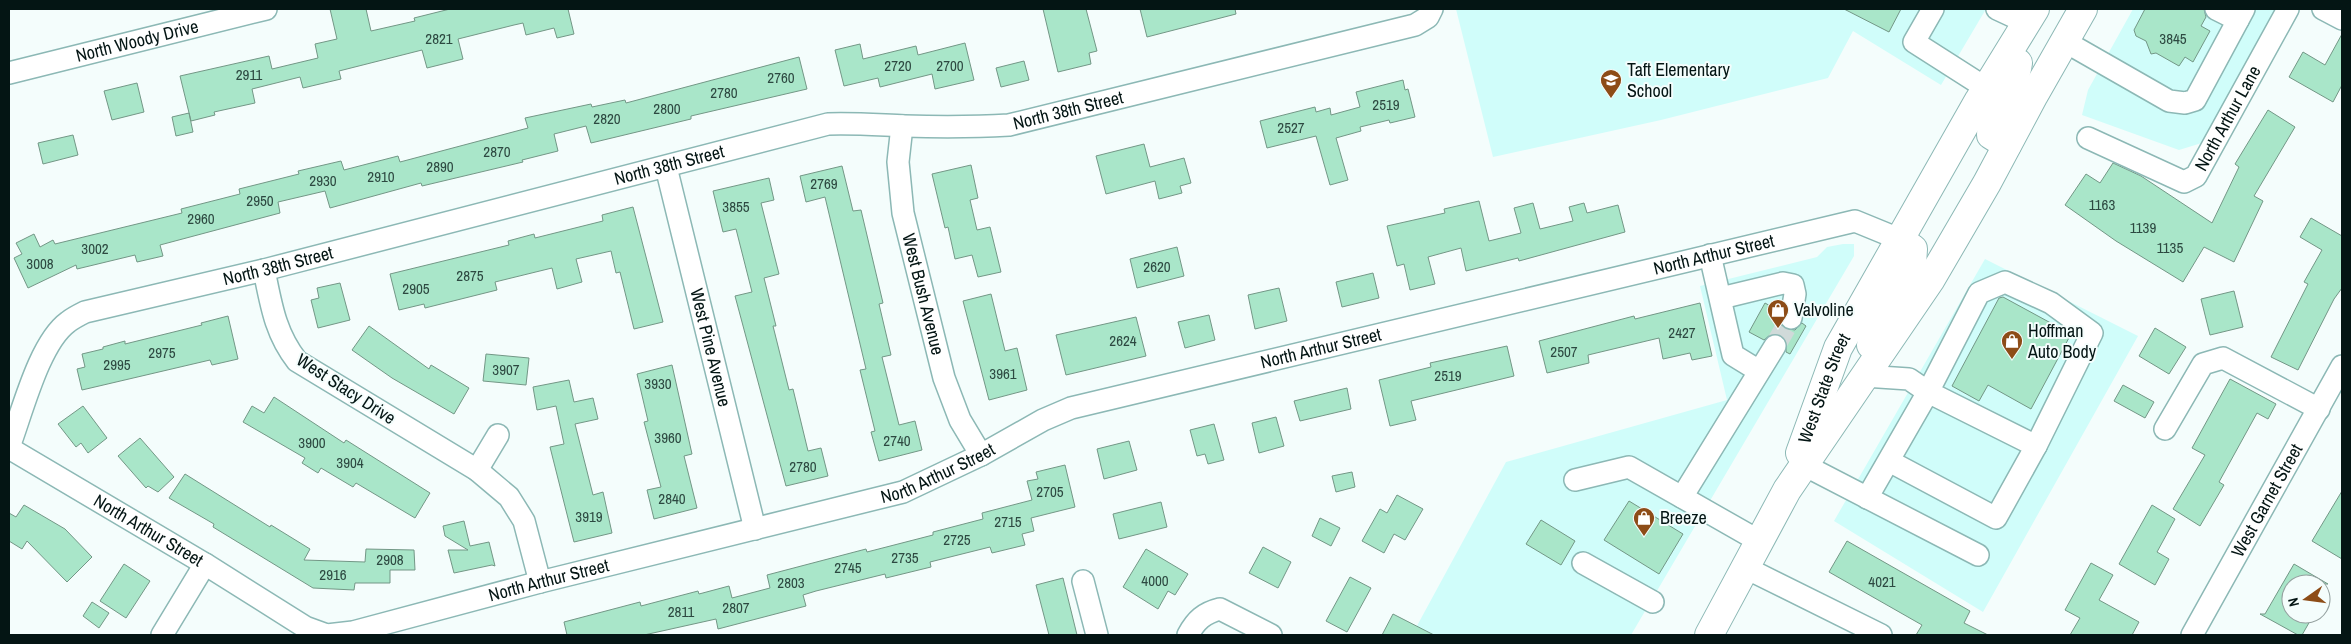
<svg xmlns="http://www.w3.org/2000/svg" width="2351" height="644" viewBox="0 0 2351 644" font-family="'Archivo Narrow',sans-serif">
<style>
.built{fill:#d0fdfa}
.building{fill:#a9e6c9;stroke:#739786}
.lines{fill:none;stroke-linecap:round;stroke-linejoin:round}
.minor-tunnel{stroke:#d0dad9;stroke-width:21;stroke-dasharray:21 11;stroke-linecap:butt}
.minor-casing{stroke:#8cb8b5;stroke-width:24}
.major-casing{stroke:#8cb8b5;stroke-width:30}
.minor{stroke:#fff;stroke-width:21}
.major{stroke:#fff;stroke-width:28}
.labels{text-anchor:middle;stroke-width:4;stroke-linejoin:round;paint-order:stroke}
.number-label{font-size:15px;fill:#2d4941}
.street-label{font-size:18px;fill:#041514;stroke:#f4fdfc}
.poi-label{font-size:18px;fill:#041514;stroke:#f4fdfc;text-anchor:start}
</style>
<rect width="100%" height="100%" fill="#f4fdfc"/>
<path class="built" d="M 1456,9 L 1986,9 L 1941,85 L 1853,31 L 1828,78 L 1661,120 L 1493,157 Z
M 2133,9 L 2275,9 L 2205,142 L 2179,150 L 2082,115 L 2088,90 Z
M 1843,244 L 1854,244 L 1854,256 L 1631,635 L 1412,635 L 1506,462 L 1727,400 L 1700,286 L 1817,257 L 1827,247 Z
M 1985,259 L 2138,336 L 1983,612 L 1834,521 Z"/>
<path class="building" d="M 330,9 L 366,9 L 371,31 L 415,21 L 414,18 L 450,9 L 568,9 L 574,34 L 557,38 L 554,28 L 526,35 L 523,23 L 514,25 L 458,39 L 463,59 L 427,68 L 422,50 L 339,71 L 341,79 L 303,88 L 300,77 L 252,89 L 255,103 L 214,112 L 215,115 L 191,121 L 180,76 L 269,56 L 272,69 L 318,58 L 315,44 L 337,39 Z
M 1043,9 L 1086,9 L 1097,51 L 1089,53 L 1091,64 L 1058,72 Z
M 1140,9 L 1235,9 L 1236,14 L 1147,37 Z
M 1844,9 L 1901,9 L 1889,32 Z
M 2145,9 L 2204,9 L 2206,17 L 2201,26 L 2210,31 L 2193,62 L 2185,57 L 2179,66 L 2156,53 L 2151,54 L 2146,41 L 2136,36 L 2134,30 Z
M 2342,34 L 2342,85 L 2333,102 L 2289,77 L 2303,52 L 2325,65 Z
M 965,43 L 974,80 L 935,89 L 932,74 L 880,87 L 878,78 L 844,86 L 835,50 L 860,44 L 863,59 L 916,46 L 918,55 Z
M 799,57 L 807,89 L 691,116 L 691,119 L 591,143 L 586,126 L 554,134 L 558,151 L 522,160 L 523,162 L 422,186 L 421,183 L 330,208 L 325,191 L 278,202 L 280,213 L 160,245 L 163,256 L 137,262 L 135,255 L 77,269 L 76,265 L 28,288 L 14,258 L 22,254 L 16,243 L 34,234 L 40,247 L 53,240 L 55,244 L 182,213 L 181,209 L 240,194 L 239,189 L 299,174 L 298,171 L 341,161 L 344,170 L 398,156 L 400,162 L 528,128 L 525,118 L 591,104 L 592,107 L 625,100 L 626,103 Z
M 1024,61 L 1029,80 L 1001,87 L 996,68 Z
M 1403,80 L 1405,90 L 1408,89 L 1415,117 L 1390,123 L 1389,120 L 1360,127 L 1361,131 L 1336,138 L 1348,180 L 1330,185 L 1316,136 L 1267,148 L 1260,121 L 1315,107 L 1316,112 L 1330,108 L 1331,115 L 1360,107 L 1356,92 Z
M 137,83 L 144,112 L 112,120 L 104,91 Z
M 2268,110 L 2295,127 L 2254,196 L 2263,201 L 2234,262 L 2204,247 L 2183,282 L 2116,241 L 2065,205 L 2086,174 L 2100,183 L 2113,163 L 2141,176 L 2212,223 L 2239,167 L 2235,164 Z
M 189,113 L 193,132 L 176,136 L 172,117 Z
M 73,135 L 78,155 L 43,164 L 38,143 Z
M 1144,144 L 1150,167 L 1184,158 L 1191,183 L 1180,186 L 1182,193 L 1159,199 L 1155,181 L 1106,194 L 1096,156 Z
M 971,165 L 978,198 L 970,200 L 977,230 L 990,227 L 1001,272 L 978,277 L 972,255 L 955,259 L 948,227 L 945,228 L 932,174 Z
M 842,166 L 853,211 L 861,210 L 883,303 L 879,304 L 891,355 L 882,357 L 899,425 L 915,421 L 922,450 L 879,461 L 871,432 L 875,431 L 860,370 L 866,369 L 825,197 L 806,202 L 800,176 Z
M 769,178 L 774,200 L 761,203 L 779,274 L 764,278 L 776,326 L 773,326 L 789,390 L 793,389 L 808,451 L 821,448 L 828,476 L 786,486 L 735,296 L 752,292 L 736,229 L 723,232 L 713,191 Z
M 1479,201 L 1489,241 L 1521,233 L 1514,208 L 1533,203 L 1540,229 L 1573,221 L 1569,207 L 1584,203 L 1587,213 L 1618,205 L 1625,232 L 1519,261 L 1518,258 L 1466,271 L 1461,248 L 1428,257 L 1435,284 L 1410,290 L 1404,264 L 1397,266 L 1387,226 L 1445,213 L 1444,209 Z
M 633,207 L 663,322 L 634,329 L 620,272 L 616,273 L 611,251 L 576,259 L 582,282 L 557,289 L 552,268 L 495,282 L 497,290 L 425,308 L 424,304 L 399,310 L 390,274 L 509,245 L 508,241 L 534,234 L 535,238 L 603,221 L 602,215 Z
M 2311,218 L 2342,236 L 2342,288 L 2334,299 L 2298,370 L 2271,357 L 2308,284 L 2304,282 L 2322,250 L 2300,237 Z
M 1177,247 L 1184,276 L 1137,288 L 1130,259 Z
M 1373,273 L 1379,298 L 1342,307 L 1336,282 Z
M 340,283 L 350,320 L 318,328 L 311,300 L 319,298 L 317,288 Z
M 1279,288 L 1287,321 L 1255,329 L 1248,295 Z
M 2234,291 L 2243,327 L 2210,335 L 2201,299 Z
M 991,294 L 1005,351 L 1017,348 L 1027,390 L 989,400 L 963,301 Z
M 2003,297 L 2071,334 L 2031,409 L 1988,385 L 1979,401 L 1952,386 L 1999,298 Z
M 1700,303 L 1712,356 L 1692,360 L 1690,353 L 1663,359 L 1659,338 L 1588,355 L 1589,363 L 1547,373 L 1539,341 L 1634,316 L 1635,319 Z
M 1765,303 L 1779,311 L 1779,322 L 1783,328 L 1795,330 L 1802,323 L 1806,326 L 1790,354 L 1786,352 L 1786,341 L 1781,335 L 1770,335 L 1764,340 L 1749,332 Z
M 1209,315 L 1215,340 L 1185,348 L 1178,322 Z
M 228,316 L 238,359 L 212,365 L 210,360 L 82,390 L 77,369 L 85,367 L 82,354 L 103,349 L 103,347 L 125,341 L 125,344 L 202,325 L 201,323 Z
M 1136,317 L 1146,356 L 1066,375 L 1056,335 Z
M 369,326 L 429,369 L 431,365 L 469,388 L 454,414 L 392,378 L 352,350 Z
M 2155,328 L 2186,347 L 2169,374 L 2139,356 Z
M 1507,346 L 1514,376 L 1411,401 L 1416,420 L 1390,426 L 1379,380 L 1431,367 L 1430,363 Z
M 486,354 L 529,358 L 526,385 L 483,381 Z
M 672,365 L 692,454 L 684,456 L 697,508 L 654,519 L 647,490 L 661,487 L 644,422 L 648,421 L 637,374 Z
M 2230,379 L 2276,404 L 2268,419 L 2257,413 L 2219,482 L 2224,485 L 2200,526 L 2173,509 L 2205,455 L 2192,448 Z
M 569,380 L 574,402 L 593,398 L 598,419 L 575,424 L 593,495 L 603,492 L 612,533 L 574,542 L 550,447 L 564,444 L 556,406 L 537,410 L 533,387 Z
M 2123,385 L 2154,402 L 2145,418 L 2114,401 Z
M 1347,388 L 1351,409 L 1300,421 L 1294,401 Z
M 274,397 L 344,443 L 346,440 L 430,493 L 415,518 L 356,483 L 353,487 L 321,468 L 318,473 L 302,463 L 305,458 L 243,422 L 252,406 L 264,413 Z
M 83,406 L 107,438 L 88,453 L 81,443 L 76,447 L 58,424 Z
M 1276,417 L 1284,446 L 1259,453 L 1252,423 Z
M 1214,424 L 1224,460 L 1208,464 L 1205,454 L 1197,456 L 1190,430 Z
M 140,438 L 174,477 L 158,492 L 148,486 L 146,488 L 118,456 Z
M 1129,441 L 1137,470 L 1104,479 L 1097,449 Z
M 1065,465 L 1075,507 L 1031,518 L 1034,531 L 1022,534 L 1025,545 L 992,553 L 990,547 L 930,562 L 931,567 L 886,578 L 885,574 L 816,591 L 803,595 L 806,606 L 718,629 L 716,619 L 644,635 L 567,635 L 564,622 L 640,602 L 641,606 L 698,591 L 699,594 L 729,586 L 732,598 L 770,588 L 767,575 L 866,549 L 867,552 L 933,535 L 933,532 L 983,519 L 982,513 L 1032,500 L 1027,481 L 1038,479 L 1036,472 Z
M 1352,472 L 1355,487 L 1336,492 L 1332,476 Z
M 185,474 L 270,527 L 271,525 L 310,549 L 304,560 L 365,562 L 366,549 L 414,550 L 415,570 L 390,570 L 390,583 L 355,583 L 354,590 L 313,588 L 213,527 L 214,524 L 169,498 Z
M 2342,491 L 2342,559 L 2312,541 Z
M 1397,495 L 1423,509 L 1405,540 L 1394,534 L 1384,553 L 1362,541 L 1380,509 L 1387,513 Z
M 1629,501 L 1683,534 L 1659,574 L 1604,540 Z
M 1161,502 L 1167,527 L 1119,539 L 1113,514 Z
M 24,505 L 65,529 L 92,557 L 67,582 L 27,541 L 22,549 L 9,541 L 9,513 L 16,517 Z
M 2152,505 L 2175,519 L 2157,552 L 2169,559 L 2155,585 L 2119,564 Z
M 1320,518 L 1340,528 L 1331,546 L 1312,536 Z
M 1541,520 L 1575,541 L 1561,565 L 1526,544 Z
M 464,521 L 470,546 L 489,542 L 495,566 L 492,565 L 454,573 L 448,550 L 468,550 L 445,536 L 443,526 Z
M 1847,541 L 1970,611 L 1964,623 L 1988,635 L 1916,635 L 1922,625 L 1829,572 Z
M 1263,547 L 1291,562 L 1278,588 L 1249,573 Z
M 1146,549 L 1188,574 L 1175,595 L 1168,591 L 1158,609 L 1123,587 Z
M 2091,563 L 2113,575 L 2099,600 L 2139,622 L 2132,635 L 2070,635 L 2080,618 L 2065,610 Z
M 124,564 L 150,581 L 126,618 L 100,601 Z
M 2294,564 L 2328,584 L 2291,584 L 2291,614 L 2314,614 L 2302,635 L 2298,635 L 2260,614 L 2265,614 Z
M 1350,577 L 1371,588 L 1347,632 L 1326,621 Z
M 1063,578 L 1077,635 L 1049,635 L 1036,585 Z
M 92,602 L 109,613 L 99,628 L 83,616 Z
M 1393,614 L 1434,635 L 1382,635 Z"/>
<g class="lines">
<path class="minor-tunnel" d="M 1775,346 L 1791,318"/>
<g class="minor-casing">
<g id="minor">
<path d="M 1933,9 L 1914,42 L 1986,88"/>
<path d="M 1997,9 L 2027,23"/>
<path d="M 2216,9 L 2238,20"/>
<path d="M 2323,9 L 2342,19"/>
<path d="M 2064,41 L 2169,101 L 2185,103 L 2195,100 L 2244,9"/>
<path id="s1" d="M 9,73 L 266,9"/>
<path id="s2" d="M 902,126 L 898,162 L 903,213 L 944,378 L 960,420 L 981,455"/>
<path id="s3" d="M 2088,138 L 2184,182 L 2196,176 L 2288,9"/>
<path id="s4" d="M 666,167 L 755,529"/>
<path d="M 1710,255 L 1733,355 L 1759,371"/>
<path d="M 264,270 C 271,304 275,333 297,361 L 477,470 L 509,497 L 524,521 L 540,582"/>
<path d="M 1721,298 L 1783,283 L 1793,285 L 1795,294 L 1791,318"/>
<path d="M 1864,376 L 1909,379 L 1928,392 L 2036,446 L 1996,518 L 1889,461"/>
<path d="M 2165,429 L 2203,364 L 2223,358 L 2319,409"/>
<path id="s5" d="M 9,447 C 22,413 39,343 68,322 C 73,318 79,315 85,312 L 264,270 L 828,124 C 854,123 879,125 905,126 C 940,127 974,127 1009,125 L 1415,25 L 1428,17 L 1432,9"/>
<path id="s6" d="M 9,448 L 205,564 L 305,627 L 327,635 L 353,632 L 540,582 L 903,492 L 981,455 L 1043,420 L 1071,408 L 1855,221 L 1899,239"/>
<path d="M 1804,465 L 1978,555"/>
<path d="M 477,470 L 498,435"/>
<path d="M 1575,480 L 1629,467 L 1759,541"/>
<path d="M 1682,497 L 1775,346"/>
<path d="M 1867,498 L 1928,392 L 1979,293 L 2005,282 L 2051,303 L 2092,333 L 2036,446"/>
<path d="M 1583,563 L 1653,602"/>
<path d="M 1746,568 L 1881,635"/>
<path d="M 1083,581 L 1097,635"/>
<path d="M 162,635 L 205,564"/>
<path d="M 1188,635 C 1196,620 1204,613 1220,609 L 1271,635"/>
<path id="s7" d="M 2192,635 L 2342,366"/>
</g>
</g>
<g class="major-casing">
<g id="major">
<path d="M 2007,145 L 1991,135 C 1991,108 2015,89 2018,63"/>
<path d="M 1871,345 L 1885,313 L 1912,265 L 1913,249 L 1899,239"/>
<path id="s8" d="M 1800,453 L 1838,348 L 1979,100 L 2035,9"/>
<path d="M 1709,635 L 1787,490 L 1931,279 L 1987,183 L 2034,95 L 2083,9"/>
</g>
</g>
<use href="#minor" class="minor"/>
<use href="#major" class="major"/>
</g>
<defs>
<g id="school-pin" transform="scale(1.125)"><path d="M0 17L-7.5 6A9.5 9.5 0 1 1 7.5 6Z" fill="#8d4c17" stroke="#f4fdfc"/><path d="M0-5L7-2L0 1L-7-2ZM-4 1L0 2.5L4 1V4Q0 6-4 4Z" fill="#fff"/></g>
<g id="shop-pin" transform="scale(1.125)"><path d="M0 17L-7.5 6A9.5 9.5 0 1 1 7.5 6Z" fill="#8d4c17" stroke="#f4fdfc"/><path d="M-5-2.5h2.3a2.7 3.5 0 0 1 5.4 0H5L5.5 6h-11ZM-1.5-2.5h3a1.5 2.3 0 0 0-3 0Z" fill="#fff"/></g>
</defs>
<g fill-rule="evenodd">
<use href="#school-pin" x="1611" y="80"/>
<use href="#shop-pin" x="1778" y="310"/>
<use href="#shop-pin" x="2012" y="341"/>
<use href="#shop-pin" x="1644" y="518"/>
</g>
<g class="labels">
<g class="number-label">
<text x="439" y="44">2821</text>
<text x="2173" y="44">3845</text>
<text x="898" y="71">2720</text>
<text x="950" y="71">2700</text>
<text x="249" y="80">2911</text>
<text x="781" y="83">2760</text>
<text x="724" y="98">2780</text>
<text x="1386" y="110">2519</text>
<text x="667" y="114">2800</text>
<text x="607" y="124">2820</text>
<text x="1291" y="133">2527</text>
<text x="497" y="157">2870</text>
<text x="440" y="172">2890</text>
<text x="381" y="182">2910</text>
<text x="323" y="186">2930</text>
<text x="824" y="189">2769</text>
<text x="260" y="206">2950</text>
<text x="2102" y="210">1163</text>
<text x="736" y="212">3855</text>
<text x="201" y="224">2960</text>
<text x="2143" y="233">1139</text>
<text x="2170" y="253">1135</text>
<text x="95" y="254">3002</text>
<text x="40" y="269">3008</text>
<text x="1157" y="272">2620</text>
<text x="470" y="281">2875</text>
<text x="416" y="294">2905</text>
<text x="1682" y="338">2427</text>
<text x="1123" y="346">2624</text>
<text x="1564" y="357">2507</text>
<text x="162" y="358">2975</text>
<text x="117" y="370">2995</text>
<text x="506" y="375">3907</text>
<text x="1003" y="379">3961</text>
<text x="1448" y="381">2519</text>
<text x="658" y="389">3930</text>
<text x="668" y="443">3960</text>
<text x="897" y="446">2740</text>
<text x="312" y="448">3900</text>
<text x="350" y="468">3904</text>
<text x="803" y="472">2780</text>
<text x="1050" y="497">2705</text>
<text x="672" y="504">2840</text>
<text x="589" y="522">3919</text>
<text x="1008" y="527">2715</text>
<text x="957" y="545">2725</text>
<text x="905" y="563">2735</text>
<text x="390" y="565">2908</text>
<text x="848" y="573">2745</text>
<text x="333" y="580">2916</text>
<text x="1155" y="586">4000</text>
<text x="1882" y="587">4021</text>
<text x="791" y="588">2803</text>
<text x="736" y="613">2807</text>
<text x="681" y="617">2811</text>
</g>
<g class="street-label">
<text dy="6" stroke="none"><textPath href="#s1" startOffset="132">North Woody Drive</textPath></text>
<text dy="6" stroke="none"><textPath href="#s5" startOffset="1168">North 38th Street</textPath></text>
<text dy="6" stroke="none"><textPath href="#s3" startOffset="185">North Arthur Lane</textPath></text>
<text dy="6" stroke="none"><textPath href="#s5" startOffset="762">North 38th Street</textPath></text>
<text dy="6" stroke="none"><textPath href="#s6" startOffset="1812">North Arthur Street</textPath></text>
<text dy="6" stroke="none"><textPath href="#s5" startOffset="358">North 38th Street</textPath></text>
<text dy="6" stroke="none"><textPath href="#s2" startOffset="171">West Bush Avenue</textPath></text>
<text dy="6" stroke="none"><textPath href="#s4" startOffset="186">West Pine Avenue</textPath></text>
<text dy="6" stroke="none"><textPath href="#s6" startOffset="1408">North Arthur Street</textPath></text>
<text transform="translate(346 389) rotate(33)" y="6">West Stacy Drive</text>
<text dy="6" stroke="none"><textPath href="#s8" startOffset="69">West State Street</textPath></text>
<text dy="6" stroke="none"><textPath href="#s6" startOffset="1002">North Arthur Street</textPath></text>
<text dy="6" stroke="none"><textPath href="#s7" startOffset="154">West Garnet Street</textPath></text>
<text dy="6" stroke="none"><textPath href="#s6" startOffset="162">North Arthur Street</textPath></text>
<text dy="6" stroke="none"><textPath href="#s6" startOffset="598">North Arthur Street</textPath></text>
</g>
<g class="poi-label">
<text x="1627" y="76">Taft Elementary<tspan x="1627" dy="21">School</tspan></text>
<text x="1794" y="316">Valvoline</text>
<text x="2028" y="337">Hoffman<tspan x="2028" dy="21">Auto Body</tspan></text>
<text x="1660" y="524">Breeze</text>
</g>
</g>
<rect width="2351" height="644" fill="none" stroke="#041514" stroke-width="20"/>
<g transform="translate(2306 599) rotate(256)"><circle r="24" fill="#f4fdfc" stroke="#94a09f"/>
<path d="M0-4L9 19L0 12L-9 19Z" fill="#8d4c17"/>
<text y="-8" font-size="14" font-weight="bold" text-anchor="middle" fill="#041514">N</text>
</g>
</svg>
